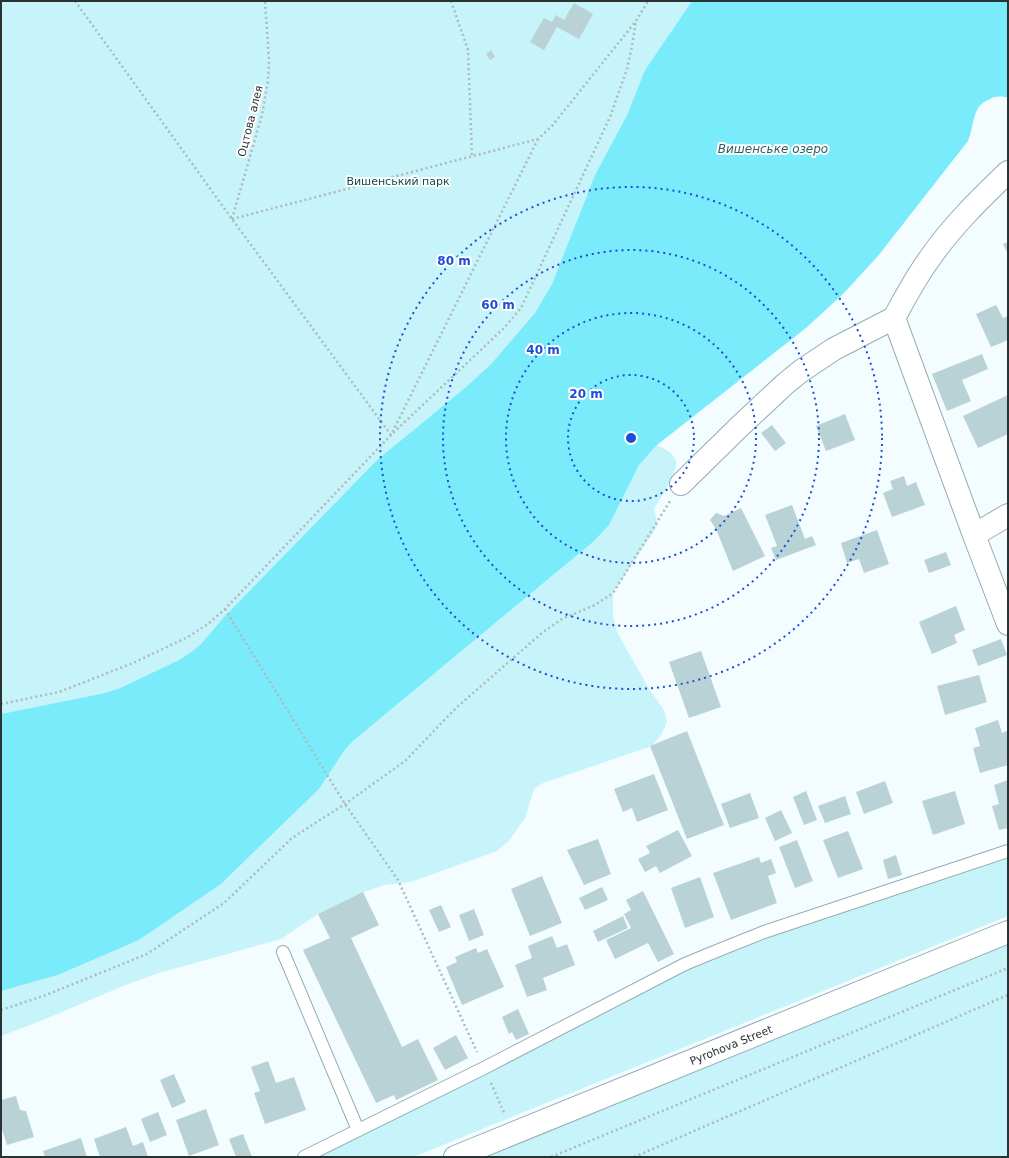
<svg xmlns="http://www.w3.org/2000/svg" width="1009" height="1158" viewBox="0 0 1009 1158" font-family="'DejaVu Sans',sans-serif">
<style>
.green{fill:#c7f3fa}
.water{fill:#7aebfb}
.building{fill:#b8d2d5}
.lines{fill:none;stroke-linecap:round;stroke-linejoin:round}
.lane-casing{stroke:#94adb0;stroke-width:14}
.street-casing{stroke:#94adb0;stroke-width:24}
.secondary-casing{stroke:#94adb0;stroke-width:24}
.path{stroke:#afb9bb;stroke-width:2.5;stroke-dasharray:2 3;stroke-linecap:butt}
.lane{stroke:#fff;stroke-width:12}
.street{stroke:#fff;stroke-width:22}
.secondary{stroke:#fff;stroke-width:22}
.ring{fill:none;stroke:#1d4ed8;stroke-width:2;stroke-dasharray:2 4}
.labels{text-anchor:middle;stroke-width:4;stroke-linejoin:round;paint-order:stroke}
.street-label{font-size:11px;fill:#293334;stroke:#fff}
.park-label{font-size:11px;fill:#15484f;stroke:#fff}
.water-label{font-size:12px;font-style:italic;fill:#2e5f66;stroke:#fff}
.centre{fill:#1d4ed8;stroke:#fff;stroke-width:2}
.ring-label{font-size:12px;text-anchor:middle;font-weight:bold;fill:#1d4ed8;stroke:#fff;stroke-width:4;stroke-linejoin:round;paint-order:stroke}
</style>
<rect width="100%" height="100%" fill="#f3fdff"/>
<path class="green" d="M 1,1 L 692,1 L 645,70 L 627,115 L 595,175 L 552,284 L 535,313 L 491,364 L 466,387 L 377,460 L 224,617 L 201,644 L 190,653 L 179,660 L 120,688 L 105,693 L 1,714 Z
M 657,445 C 664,449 673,452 676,461 C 679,472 660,498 654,509 L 658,525 L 613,593 L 613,615 L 617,632 L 648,687 L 664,710 L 667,722 L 661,735 L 652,746 L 543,783 L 534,789 L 525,818 L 516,831 L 508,842 L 497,851 L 411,882 L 384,885 L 364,892 L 318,914 L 281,939 L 159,973 L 123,986 L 43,1020 L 1,1036 L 1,991 L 58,975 L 139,940 L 221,884 L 319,789 L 344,751 L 353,741 L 593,542 L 628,486 L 639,465 Z
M 1008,851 L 1008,916 L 413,1157 L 304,1157 L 685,964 Z
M 1008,932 L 1008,1157 L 472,1157 Z"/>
<path class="water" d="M 692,1 L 1008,1 L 1008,98 C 1001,96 996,96 990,99 C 971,106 975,125 968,141 L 878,256 L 844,293 L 806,328 L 657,445 L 639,465 L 609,525 L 593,542 L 353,741 L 344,751 L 319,789 L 221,884 L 139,940 L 58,975 L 1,991 L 1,714 L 105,693 L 120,688 L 179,660 L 190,653 L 201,644 L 224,617 L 377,460 L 466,387 L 491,364 L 535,313 L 552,284 L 595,175 L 627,115 L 645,70 Z"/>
<path class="building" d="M 574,3 L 593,14 L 579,39 L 557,27 L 544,50 L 530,42 L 544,18 L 552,22 L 556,15 L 564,20 Z
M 491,50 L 495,57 L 490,60 L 486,54 Z
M 1008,242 L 1008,254 L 1003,244 Z
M 996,305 L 1003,318 L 1008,316 L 1008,340 L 991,347 L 976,314 Z
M 982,354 L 988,369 L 962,380 L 971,401 L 947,411 L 932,374 Z
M 1008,395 L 1008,434 L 978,448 L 963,416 Z
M 845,414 L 855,440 L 826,451 L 816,426 Z
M 772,425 L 786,443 L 775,451 L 761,433 Z
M 904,476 L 907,486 L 916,482 L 925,505 L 892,517 L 883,493 L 893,489 L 890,481 Z
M 792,505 L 805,539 L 812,536 L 816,545 L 776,560 L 771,548 L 777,546 L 765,515 Z
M 741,508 L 765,556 L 733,571 L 716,529 L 710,520 L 716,513 L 724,516 Z
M 877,530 L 889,564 L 864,573 L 859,559 L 847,563 L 841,543 Z
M 946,552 L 951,565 L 929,573 L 924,560 Z
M 956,606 L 965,630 L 954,635 L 957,643 L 932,654 L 919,622 Z
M 1001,639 L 1007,655 L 978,666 L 972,650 Z
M 701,651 L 721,707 L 689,718 L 669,662 Z
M 979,675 L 987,702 L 945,715 L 937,686 Z
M 998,720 L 1002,733 L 1007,731 L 1008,734 L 1008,765 L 980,773 L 973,748 L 980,746 L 975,728 Z
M 687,731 L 724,825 L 687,839 L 650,746 Z
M 654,774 L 668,810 L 637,822 L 632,808 L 623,812 L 614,789 Z
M 1008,780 L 1008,828 L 999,830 L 992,806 L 999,804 L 994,785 Z
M 885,781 L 893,803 L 864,814 L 856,792 Z
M 806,791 L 817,820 L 804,825 L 793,797 Z
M 955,791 L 965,824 L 933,835 L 922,801 Z
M 750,793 L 759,818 L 730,828 L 721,804 Z
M 845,796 L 851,814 L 825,823 L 818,806 Z
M 781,810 L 792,833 L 775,841 L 765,818 Z
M 678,830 L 692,856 L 660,873 L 656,866 L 645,872 L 638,859 L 650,853 L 646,846 Z
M 848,831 L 863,869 L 838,878 L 823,840 Z
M 598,839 L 611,874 L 584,885 L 567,850 Z
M 797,840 L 813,881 L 795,888 L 779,847 Z
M 896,855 L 902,875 L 888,879 L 883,860 Z
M 759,857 L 761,863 L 771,859 L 776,873 L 768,876 L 777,903 L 731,920 L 713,873 Z
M 542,876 L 562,923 L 530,936 L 511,889 Z
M 700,877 L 714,917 L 685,928 L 671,888 Z
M 602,887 L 608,900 L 585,910 L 579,898 Z
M 643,891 L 674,954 L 658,962 L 648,943 L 615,959 L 606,940 L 631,928 L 624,914 L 631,910 L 626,900 Z
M 363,892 L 379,925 L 351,938 L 402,1047 L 418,1039 L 438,1080 L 396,1100 L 394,1095 L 376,1103 L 303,950 L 330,938 L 318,914 Z
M 441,905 L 451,927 L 439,932 L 429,910 Z
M 474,909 L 484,935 L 469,941 L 459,915 Z
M 623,916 L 628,928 L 598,942 L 593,931 Z
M 552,936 L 557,948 L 567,944 L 575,965 L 543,978 L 547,990 L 527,997 L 515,965 L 532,958 L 528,946 Z
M 476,948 L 478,953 L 487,949 L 504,987 L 462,1005 L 446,967 L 457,962 L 455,957 Z
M 518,1009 L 529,1034 L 516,1040 L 512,1032 L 509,1034 L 502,1017 Z
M 456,1035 L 468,1058 L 445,1070 L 433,1048 Z
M 268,1061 L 276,1083 L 294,1077 L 306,1110 L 265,1124 L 254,1093 L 260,1091 L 251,1067 Z
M 174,1074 L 186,1102 L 172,1108 L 160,1080 Z
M 16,1096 L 20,1110 L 26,1111 L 34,1137 L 7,1145 L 1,1126 L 1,1100 Z
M 206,1109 L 219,1145 L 189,1156 L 176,1120 Z
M 158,1112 L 167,1135 L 150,1142 L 141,1119 Z
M 126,1127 L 133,1146 L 143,1142 L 148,1157 L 100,1157 L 94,1139 Z
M 243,1134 L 252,1157 L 236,1157 L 229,1139 Z
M 81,1138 L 87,1157 L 45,1157 L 43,1151 Z"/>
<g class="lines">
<g class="lane-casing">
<path id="lane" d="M 283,952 L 358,1130
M 304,1157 L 484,1068 L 685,964 L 724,948 L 764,932 L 1008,851"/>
</g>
<g class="street-casing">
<path id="street" d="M 681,484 L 739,427 L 785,384 L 801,371 L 834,349 L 894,318
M 1008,515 L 974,535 L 1008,624
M 974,535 L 894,318 C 905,298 916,277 930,258 C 952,226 980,199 1008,172"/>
</g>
<g class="secondary-casing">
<path id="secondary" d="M 455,1157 L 1008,932"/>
</g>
<path class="path" d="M 75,1 L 232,219 L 391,435 L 504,328 L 521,308 L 610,117 L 627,69 L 632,46 L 636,21
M 451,1 L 468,50 L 472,156
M 232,219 L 538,139 L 552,126 L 636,21 L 648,1
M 232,219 L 262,115 L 268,81 L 269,61 L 265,1
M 225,609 L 345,804 L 398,880 L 477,1052
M 1,704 L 59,692 L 133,663 L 188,637 L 208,624 L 225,609 L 391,435 L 538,139
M 1,1010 L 46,995 L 147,954 L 224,903 L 292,838 L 345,804 L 394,769 L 406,760 L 456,708 L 543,632 L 562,619 L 595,605 L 613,593 L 670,501
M 491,1083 L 505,1115
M 551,1157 L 1008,968
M 634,1157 L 1008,995"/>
<use href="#lane" class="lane"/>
<use href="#street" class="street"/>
<use href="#secondary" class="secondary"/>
</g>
<g class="ring">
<circle cx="631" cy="438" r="63"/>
<circle cx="631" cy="438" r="125"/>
<circle cx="631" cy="438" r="188"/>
<circle cx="631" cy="438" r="251"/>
</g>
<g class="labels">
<g class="street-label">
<text transform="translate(250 121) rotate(-76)" y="4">Оцтова алея</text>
<text transform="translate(731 1045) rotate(-22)" y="4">Pyrohova Street</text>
</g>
<g class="park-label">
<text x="398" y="185">Вишенський парк</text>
</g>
<g class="water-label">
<text x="773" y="153">Вишенське озеро</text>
</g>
</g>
<circle cx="631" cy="438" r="6" class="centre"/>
<g class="ring-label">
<text x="454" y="265">80 m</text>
<text x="498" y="309">60 m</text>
<text x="543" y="354">40 m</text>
<text x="586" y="398">20 m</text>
</g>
<rect width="1009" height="1158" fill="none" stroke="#293334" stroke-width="4"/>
</svg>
